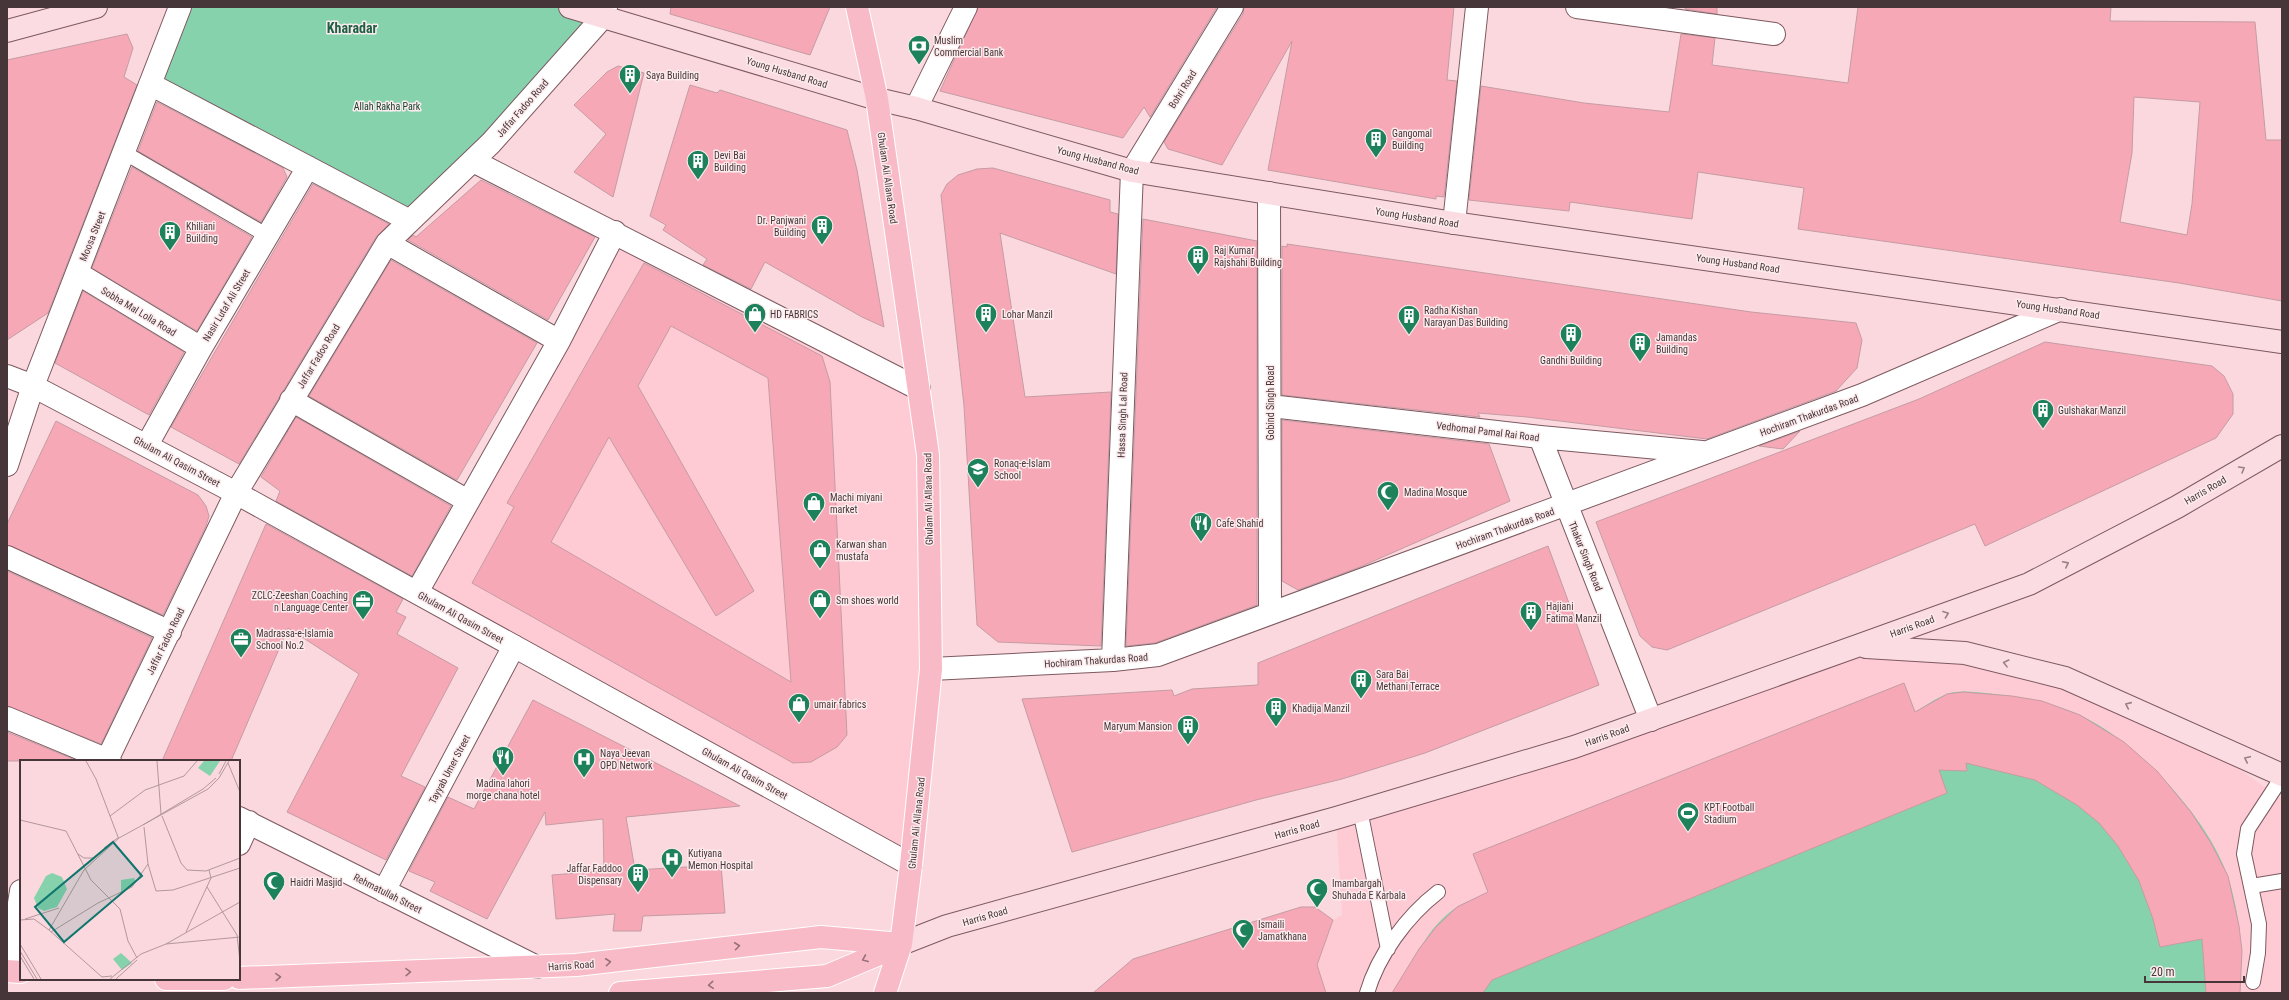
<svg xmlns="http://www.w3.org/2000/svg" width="2289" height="1000" viewBox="0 0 2289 1000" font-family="'Roboto Condensed',sans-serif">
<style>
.built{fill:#fecbd4}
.green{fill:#85d2ad}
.building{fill:#f7a8b7;stroke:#c59ca3;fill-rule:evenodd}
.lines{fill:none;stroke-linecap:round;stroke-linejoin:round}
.lane-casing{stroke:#7d5960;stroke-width:16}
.street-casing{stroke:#7d5960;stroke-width:24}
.secondary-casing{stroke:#7d5960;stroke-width:24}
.primary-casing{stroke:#fff;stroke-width:24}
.lane{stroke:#fff;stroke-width:14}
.street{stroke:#fff;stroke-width:22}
.secondary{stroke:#fcdce3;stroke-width:22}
.primary{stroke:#f9bac8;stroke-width:22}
.oneway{stroke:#988186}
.oneway2{stroke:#977179}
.labels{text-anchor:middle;stroke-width:3;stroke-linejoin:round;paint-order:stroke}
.poi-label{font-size:10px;fill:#473639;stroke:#fcebed;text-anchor:start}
.street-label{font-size:10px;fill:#473639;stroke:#fcebed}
.park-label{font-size:10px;fill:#16422f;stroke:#fcebed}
.district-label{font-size:14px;font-weight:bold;fill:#1d5f44;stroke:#fcebed}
.inset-road{fill:none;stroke:#b3979c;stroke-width:1}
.view{fill:#0f766e;fill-opacity:0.15;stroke:#0f766e;stroke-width:2}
.inset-edge{fill:none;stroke:#473639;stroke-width:2}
</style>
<rect width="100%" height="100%" fill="#fbd8de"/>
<path class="built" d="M 618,235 L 919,389 L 931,669 L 911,865 L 417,592 Z
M 1857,646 L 1965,653 L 2183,730 L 2282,799 L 2282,993 L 1336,993 L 1307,990 L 1333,920 L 1342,915 L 1336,818 Z"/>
<path class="green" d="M 183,7 L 570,7 L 603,17 L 402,228 L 161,89 Z
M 1904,683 L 1915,712 C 1925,706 1936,698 1947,694 C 1961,689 1980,693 1995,694 C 2024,697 2053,703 2080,715 C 2136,741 2208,817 2228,877 C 2241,917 2242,951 2240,993 L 1397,993 C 1412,963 1427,926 1457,907 C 1466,901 1479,898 1489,894 L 1473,854 Z"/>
<path class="building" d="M 671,7 L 830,7 L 810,55 L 670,14 Z
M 978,7 L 1217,7 L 1150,117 L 1144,107 L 1123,138 L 940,91 Z
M 1244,7 L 1454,7 L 1447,80 L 1457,81 L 1444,197 L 1436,196 L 1436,199 L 1268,170 L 1292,41 L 1222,165 L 1168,149 L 1164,142 L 1243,14 Z
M 1686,7 L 1717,7 L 1717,14 L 1685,9 Z
M 1858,7 L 2111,7 L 2110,21 L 2255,22 L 2266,140 L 2282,140 L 2282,301 L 2179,283 L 1798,229 L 1804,188 L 1698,172 L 1692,219 L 1570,202 L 1569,211 L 1469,200 L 1481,86 L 1584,103 L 1669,112 L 1681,34 L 1715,38 L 1712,65 L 1848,83 ZM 2134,97 L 2200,102 L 2192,204 L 2187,235 L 2120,222 L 2132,153 Z
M 127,34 L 133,48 L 124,77 L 137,85 L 48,313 L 7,340 L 7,60 Z
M 618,66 L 644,73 L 613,197 L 574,172 L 606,134 L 574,105 L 607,72 Z
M 690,85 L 717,93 L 720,90 L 847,130 L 857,170 L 884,327 L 862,317 L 765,262 L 751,289 L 703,265 L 707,259 L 663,230 L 666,225 L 650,216 Z
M 157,102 L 283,168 L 287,177 L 261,222 L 138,151 Z
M 132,167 L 252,237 L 197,331 L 92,268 Z
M 993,168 L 1110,200 L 1110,212 L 1118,214 L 1116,274 L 1000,233 L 1025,397 L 1111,392 L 1101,646 L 998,642 L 977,625 L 964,406 L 941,195 L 947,184 L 958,175 L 977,169 Z
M 481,180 L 595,237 L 548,320 L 408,240 L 413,235 L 416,237 Z
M 313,184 L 389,224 L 376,237 L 239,464 L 171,427 Z
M 1143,219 L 1257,241 L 1257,605 L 1155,643 L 1126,646 Z
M 1287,244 L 1751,312 L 1856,323 L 1862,340 L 1857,368 L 1836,391 L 1707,439 L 1527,417 L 1478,413 L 1480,417 L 1282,395 L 1282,246 L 1287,247 Z
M 391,260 L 537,343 L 457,480 L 309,396 Z
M 644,263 L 822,356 L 830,382 L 847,735 L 837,747 L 811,762 L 793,763 L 472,583 L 514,507 L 507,503 ZM 671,326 L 768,378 L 791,682 L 551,542 L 609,437 L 716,616 L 754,591 L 638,386 Z
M 83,291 L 184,352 L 149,415 L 55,363 Z
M 2045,342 L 2212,366 L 2224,376 L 2233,394 L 2233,414 L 2216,438 L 1985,546 L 1975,524 L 1667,650 L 1652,647 L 1640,636 L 1596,522 L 1919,399 Z
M 296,417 L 451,506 L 412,576 L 276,501 L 280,491 L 261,477 Z
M 1282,420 L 1489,444 L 1510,501 L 1360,567 L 1298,590 L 1282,581 Z
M 56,421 L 198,495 L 206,506 L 209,516 L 206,526 L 163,615 L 7,545 L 7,524 Z
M 1800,431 L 1783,449 L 1759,446 Z
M 266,524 L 403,599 L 396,612 L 406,617 L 397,634 L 458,668 L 401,776 L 425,787 L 386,860 L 287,812 L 359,674 L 288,628 L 231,761 L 162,761 Z
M 1548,546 L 1599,685 L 1425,753 L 1342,779 L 1256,800 L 1072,852 L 1022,699 L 1172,690 L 1174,696 L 1192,689 L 1258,685 L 1258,663 Z
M 7,571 L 152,638 L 101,744 L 7,706 Z
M 1904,683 L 1915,712 L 1947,694 L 1963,692 L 2012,696 L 2042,701 L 2080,715 L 2124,742 L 2157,771 L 2191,812 L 2211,843 L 2228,876 L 2239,926 L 2242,951 L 2240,993 L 2206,993 L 2202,939 L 2160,947 L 2153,919 L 2139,881 L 2118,846 L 2099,823 L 2077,805 L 2035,780 L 1966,763 L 1967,771 L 1939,770 L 1947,793 L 1492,980 L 1483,993 L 1392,993 L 1419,949 L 1436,927 L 1457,907 L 1488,892 L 1473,854 Z
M 533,700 L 740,806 L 626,817 L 635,870 L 721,865 L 725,913 L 643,916 L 641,931 L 613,931 L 615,914 L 556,919 L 552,875 L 604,871 L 603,819 L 546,825 L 545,812 L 487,919 L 430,891 L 435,882 L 409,871 L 448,797 L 474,809 Z
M 7,732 L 78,761 L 7,761 Z
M 1301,907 L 1315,907 L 1333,920 L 1317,965 L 1326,993 L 1093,993 L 1133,959 Z"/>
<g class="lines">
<g class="lane-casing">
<path id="lane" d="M 125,153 L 268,236
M 1360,810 L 1388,949
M 2252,886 L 2282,881
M 2253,982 L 2258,953 L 2259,924 L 2244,854 L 2248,829 L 2282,777
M 1367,993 C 1378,955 1407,916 1438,892"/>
</g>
<g class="street-casing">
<path id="street" d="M 1577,7 L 1774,34
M 150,84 L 410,221
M 916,108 L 966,7
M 473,161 L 919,389
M 1269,193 L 1270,613
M 1454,223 L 1477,7
M 387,243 L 559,341
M 77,273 L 201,348
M 7,376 L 33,386 L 236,493 L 911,865
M 291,400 L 468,501
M 1270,406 L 1540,437 L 1702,452
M 1540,437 L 1651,720
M 147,445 L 201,348 L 308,167
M 7,465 L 33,386 L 180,7
M 7,557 L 170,632
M 417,592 L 559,341 L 615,232
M 1113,660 L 1132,171 L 1232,7
M 931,669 L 1113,660 L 1158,655 L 1862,395 L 2061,309
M 7,718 L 110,761
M 107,760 L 236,493 L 387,243 L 491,143 L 603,17 L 606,7
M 239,818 L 537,967
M 239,844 L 249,822
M 384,891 L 514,646
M 8,971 L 21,891"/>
</g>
<g class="secondary-casing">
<path id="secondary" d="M 570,7 L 877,99 L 916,108 L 1132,171 L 1454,223 L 2282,342
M 7,31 L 96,7
M 1866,647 L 1965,653 L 2065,678 L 2282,775
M 901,944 L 947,926 L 1336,818 L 1574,747 L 1857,646 L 2029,584 L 2177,507 L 2282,446"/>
</g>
<g class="primary-casing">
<path id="primary" d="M 857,7 L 877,99 L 928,455 L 931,669 L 911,865 L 901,944 L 885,993
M 7,971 L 21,972
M 239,978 L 576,965 L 821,937 L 901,944
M 166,979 L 224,979
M 620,993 L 827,976 L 898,946"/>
</g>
<use href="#lane" class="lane"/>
<use href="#street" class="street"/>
<use href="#secondary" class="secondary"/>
<use href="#primary" class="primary"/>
</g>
<defs><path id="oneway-chevron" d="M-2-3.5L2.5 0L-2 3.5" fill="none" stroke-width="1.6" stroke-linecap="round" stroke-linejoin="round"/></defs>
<g class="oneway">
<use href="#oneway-chevron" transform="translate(2242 469) rotate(-30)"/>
<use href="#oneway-chevron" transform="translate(2066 564) rotate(-27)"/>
<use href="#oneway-chevron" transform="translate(1946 614) rotate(-20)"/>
<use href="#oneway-chevron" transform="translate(2006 663) rotate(-166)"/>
<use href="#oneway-chevron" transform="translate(2128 705) rotate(-156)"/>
<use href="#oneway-chevron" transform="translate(2247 759) rotate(-155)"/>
</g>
<g class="oneway2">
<use href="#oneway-chevron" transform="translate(737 946) rotate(-7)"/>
<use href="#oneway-chevron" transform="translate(865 959) rotate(157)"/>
<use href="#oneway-chevron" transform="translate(608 962) rotate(-7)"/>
<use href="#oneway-chevron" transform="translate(408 972) rotate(-2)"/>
<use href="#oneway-chevron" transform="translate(278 977) rotate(-2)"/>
<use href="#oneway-chevron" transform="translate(711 985) rotate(175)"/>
</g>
<defs>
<g id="bank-pin" transform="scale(1.15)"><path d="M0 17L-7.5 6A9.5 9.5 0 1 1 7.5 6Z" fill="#1d825c" stroke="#fcebed"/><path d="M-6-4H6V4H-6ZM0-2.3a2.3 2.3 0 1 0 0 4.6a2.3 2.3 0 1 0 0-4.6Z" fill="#fff"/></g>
<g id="building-pin" transform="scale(1.15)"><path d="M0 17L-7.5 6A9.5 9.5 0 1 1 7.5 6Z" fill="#1d825c" stroke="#fcebed"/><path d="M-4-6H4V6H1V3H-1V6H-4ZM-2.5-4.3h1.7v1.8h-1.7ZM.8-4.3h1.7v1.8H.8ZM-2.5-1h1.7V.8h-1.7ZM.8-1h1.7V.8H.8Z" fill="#fff"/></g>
<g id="shop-pin" transform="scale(1.15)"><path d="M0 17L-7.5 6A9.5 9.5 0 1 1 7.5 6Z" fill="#1d825c" stroke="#fcebed"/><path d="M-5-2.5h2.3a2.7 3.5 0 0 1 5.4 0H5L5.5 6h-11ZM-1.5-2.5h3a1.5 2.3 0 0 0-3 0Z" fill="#fff"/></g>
<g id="school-pin" transform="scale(1.15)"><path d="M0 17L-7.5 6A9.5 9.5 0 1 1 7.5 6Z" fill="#1d825c" stroke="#fcebed"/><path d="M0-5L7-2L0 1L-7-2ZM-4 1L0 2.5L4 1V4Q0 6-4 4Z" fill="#fff"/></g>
<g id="mosque-pin" transform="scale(1.15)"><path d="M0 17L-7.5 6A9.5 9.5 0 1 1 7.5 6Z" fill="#1d825c" stroke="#fcebed"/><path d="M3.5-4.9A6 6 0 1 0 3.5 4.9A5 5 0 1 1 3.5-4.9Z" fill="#fff"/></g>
<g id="restaurant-pin" transform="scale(1.15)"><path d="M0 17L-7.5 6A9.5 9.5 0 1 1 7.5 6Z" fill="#1d825c" stroke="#fcebed"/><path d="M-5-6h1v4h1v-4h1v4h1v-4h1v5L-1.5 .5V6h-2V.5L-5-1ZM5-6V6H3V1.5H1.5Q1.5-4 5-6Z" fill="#fff"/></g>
<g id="office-pin" transform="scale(1.15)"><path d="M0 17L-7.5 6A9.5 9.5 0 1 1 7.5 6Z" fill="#1d825c" stroke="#fcebed"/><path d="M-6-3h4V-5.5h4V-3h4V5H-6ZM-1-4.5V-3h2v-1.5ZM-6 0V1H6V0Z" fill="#fff"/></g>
<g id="hospital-pin" transform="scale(1.15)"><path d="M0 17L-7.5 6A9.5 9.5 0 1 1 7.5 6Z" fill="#1d825c" stroke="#fcebed"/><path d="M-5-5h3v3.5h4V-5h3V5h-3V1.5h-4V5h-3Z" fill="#fff"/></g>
<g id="stadium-pin" transform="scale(1.15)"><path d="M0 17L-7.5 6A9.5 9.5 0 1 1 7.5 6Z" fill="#1d825c" stroke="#fcebed"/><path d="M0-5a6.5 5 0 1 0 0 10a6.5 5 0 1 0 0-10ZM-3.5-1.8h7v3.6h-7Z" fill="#fff"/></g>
</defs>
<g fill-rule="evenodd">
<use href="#bank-pin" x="919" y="46"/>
<use href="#building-pin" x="630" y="75"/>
<use href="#building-pin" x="1376" y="139"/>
<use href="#building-pin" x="698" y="161"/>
<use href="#building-pin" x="822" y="226"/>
<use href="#building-pin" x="170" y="232"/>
<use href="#building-pin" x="1198" y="256"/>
<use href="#shop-pin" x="755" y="314"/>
<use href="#building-pin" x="986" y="314"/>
<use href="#building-pin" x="1409" y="316"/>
<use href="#building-pin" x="1571" y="334"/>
<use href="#building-pin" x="1640" y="343"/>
<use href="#building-pin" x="2043" y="410"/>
<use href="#school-pin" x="978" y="469"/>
<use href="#mosque-pin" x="1388" y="492"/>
<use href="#shop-pin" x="814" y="503"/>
<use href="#restaurant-pin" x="1201" y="523"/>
<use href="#shop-pin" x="820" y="550"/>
<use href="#shop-pin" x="820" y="600"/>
<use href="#office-pin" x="363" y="601"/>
<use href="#building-pin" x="1531" y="612"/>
<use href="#office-pin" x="241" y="639"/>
<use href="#building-pin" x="1361" y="680"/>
<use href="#shop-pin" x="799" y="704"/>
<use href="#building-pin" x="1276" y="708"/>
<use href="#building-pin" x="1188" y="726"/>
<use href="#restaurant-pin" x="503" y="757"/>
<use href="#hospital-pin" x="584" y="759"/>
<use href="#stadium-pin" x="1688" y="813"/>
<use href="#hospital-pin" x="672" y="859"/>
<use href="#building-pin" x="638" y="874"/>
<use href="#mosque-pin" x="274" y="882"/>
<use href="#mosque-pin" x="1317" y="889"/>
<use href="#mosque-pin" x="1243" y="930"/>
</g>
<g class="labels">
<g class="poi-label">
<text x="934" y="44">Muslim<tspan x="934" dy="12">Commercial Bank</tspan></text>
<text x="646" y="79">Saya Building</text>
<text x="1392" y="137">Gangomal<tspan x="1392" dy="12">Building</tspan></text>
<text x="714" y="159">Devi Bai<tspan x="714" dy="12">Building</tspan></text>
<text x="806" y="224" text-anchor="end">Dr. Panjwani<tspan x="806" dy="12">Building</tspan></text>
<text x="186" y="230">Khiliani<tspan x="186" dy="12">Building</tspan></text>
<text x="1214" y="254">Raj Kumar<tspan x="1214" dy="12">Rajshahi Building</tspan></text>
<text x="1424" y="314">Radha Kishan<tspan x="1424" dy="12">Narayan Das Building</tspan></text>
<text x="770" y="318">HD FABRICS</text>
<text x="1002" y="318">Lohar Manzil</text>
<text x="1656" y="341">Jamandas<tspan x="1656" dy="12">Building</tspan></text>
<text x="1571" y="364" text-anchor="middle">Gandhi Building</text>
<text x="2058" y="414">Gulshakar Manzil</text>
<text x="994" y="467">Ronaq-e-Islam<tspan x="994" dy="12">School</tspan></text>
<text x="1404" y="496">Madina Mosque</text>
<text x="830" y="501">Machi miyani<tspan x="830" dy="12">market</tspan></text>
<text x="1216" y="527">Cafe Shahid</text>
<text x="836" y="548">Karwan shan<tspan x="836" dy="12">mustafa</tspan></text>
<text x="348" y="599" text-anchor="end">ZCLC-Zeeshan Coaching<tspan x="348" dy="12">n Language Center</tspan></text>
<text x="836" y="604">Sm shoes world</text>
<text x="1546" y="610">Hajiani<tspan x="1546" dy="12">Fatima Manzil</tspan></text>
<text x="256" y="637">Madrassa-e-Islamia<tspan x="256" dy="12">School No.2</tspan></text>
<text x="1376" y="678">Sara Bai<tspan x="1376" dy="12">Methani Terrace</tspan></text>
<text x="814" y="708">umair fabrics</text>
<text x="1292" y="712">Khadija Manzil</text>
<text x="1172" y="730" text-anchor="end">Maryum Mansion</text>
<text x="600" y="757">Naya Jeevan<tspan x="600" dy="12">OPD Network</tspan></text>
<text x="503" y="787" text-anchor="middle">Madina lahori<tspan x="503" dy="12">morge chana hotel</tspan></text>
<text x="1704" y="811">KPT Football<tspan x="1704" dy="12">Stadium</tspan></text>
<text x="688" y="857">Kutiyana<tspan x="688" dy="12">Memon Hospital</tspan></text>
<text x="622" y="872" text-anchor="end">Jaffar Faddoo<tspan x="622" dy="12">Dispensary</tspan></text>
<text x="290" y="886">Haidri Masjid</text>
<text x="1332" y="887">Imambargah<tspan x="1332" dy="12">Shuhada E Karbala</tspan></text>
<text x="1258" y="928">Ismaili<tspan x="1258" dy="12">Jamatkhana</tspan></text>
</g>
<g class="street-label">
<text transform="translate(787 72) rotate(17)" y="4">Young Husband Road</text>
<text transform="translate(1182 89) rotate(-58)" y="4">Bohri Road</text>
<text transform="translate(522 108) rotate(-49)" y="4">Jaffar Fadoo Road</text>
<text transform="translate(1098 160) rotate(15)" y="4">Young Husband Road</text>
<text transform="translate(888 178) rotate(82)" y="4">Ghulam Ali Allana Road</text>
<text transform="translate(1417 217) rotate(9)" y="4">Young Husband Road</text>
<text transform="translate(92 236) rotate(-68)" y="4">Moosa Street</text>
<text transform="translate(1738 263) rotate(8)" y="4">Young Husband Road</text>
<text transform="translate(226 305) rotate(-59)" y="4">Nasir Lutaf Ali Street</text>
<text transform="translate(2058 309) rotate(8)" y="4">Young Husband Road</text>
<text transform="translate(139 311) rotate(31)" y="4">Sobha Mal Lolia Road</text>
<text transform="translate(318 356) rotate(-59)" y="4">Jaffar Fadoo Road</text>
<text transform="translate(1270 403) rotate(-90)" y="4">Gobind Singh Road</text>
<text transform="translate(1122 415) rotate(-88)" y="4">Hassa Singh Lal Road</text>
<text transform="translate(1809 415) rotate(-20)" y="4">Hochiram Thakurdas Road</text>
<text transform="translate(1488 431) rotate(7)" y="4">Vedhomal Pamal Rai Road</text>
<text transform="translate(177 461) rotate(28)" y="4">Ghulam Ali Qasim Street</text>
<text transform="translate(2205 490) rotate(-30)" y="4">Harris Road</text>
<text transform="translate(928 499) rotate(-91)" y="4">Ghulam Ali Allana Road</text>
<text transform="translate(1505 528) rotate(-20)" y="4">Hochiram Thakurdas Road</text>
<text transform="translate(1586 556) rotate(68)" y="4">Thakur Singh Road</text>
<text transform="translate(461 617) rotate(29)" y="4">Ghulam Ali Qasim Street</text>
<text transform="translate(1912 626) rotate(-20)" y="4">Harris Road</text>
<text transform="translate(165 641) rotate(-64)" y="4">Jaffar Fadoo Road</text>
<text transform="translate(1096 660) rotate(-4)" y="4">Hochiram Thakurdas Road</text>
<text transform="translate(1607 735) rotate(-20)" y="4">Harris Road</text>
<text transform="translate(449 769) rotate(-62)" y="4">Tayyab Umer Street</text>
<text transform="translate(745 773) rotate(29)" y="4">Ghulam Ali Qasim Street</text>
<text transform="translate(916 823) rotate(-84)" y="4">Ghulam Ali Allana Road</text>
<text transform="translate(1297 829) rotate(-16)" y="4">Harris Road</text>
<text transform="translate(388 893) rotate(27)" y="4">Rehmatullah Street</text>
<text transform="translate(985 916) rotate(-16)" y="4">Harris Road</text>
<text transform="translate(571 965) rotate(-4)" y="4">Harris Road</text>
</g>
<g class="park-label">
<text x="387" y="110">Allah Rakha Park</text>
</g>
<g class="district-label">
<text x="352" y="33">Kharadar</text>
</g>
</g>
<g transform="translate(20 760)">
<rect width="220" height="220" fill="#fbd8de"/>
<path d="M 184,1 L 200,1 L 190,16 L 178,8 ZM 32,113 L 42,117 L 47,129 L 37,147 L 24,151 L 18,148 L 14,138 L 26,116 ZM 114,118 L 116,122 L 112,127 L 101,133 L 101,120 ZM 101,193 L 112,203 L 102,210 L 93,199 Z" fill="#85d2ad"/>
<path class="inset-road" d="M 66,1 L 76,19 L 98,77M 137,1 L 141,54M 208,3 L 220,32M 199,14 L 206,1M 90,56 L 125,30 L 164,16 L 177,1M 142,56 L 161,103 L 167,110 L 186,111 L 220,98M 0,60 L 46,71 L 71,120 L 100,149 L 108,181 L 117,198M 123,65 L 183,29 L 196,18M 124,67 L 128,104 L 136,131 L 153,130 L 220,108M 84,88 L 99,77M 58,94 L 64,98 L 74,98M 64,110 L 99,78 L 188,29 L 199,18 L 209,1M 187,127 L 217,175 L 220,201M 5,159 L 39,148M 0,160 L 14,159 L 29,170 L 64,110M 29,170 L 82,217 L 92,216M 31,172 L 78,143 L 112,127 L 128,104M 166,172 L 191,118 L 189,110M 0,184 L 21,219M 146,184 L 220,177M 0,191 L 17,219M 0,196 L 14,219M 90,219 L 121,194 L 146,184 L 220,142M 96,219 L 117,200"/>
<path class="view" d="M 93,82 L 122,116 L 44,182 L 15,147 Z"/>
<rect width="220" height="220" class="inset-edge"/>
</g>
<rect width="2289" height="1000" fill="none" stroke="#473639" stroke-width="16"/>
<path d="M2145 976v6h99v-6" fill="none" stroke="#473639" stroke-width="2"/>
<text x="2151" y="976" font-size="12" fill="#473639" stroke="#fcebed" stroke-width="3" paint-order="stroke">20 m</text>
</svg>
